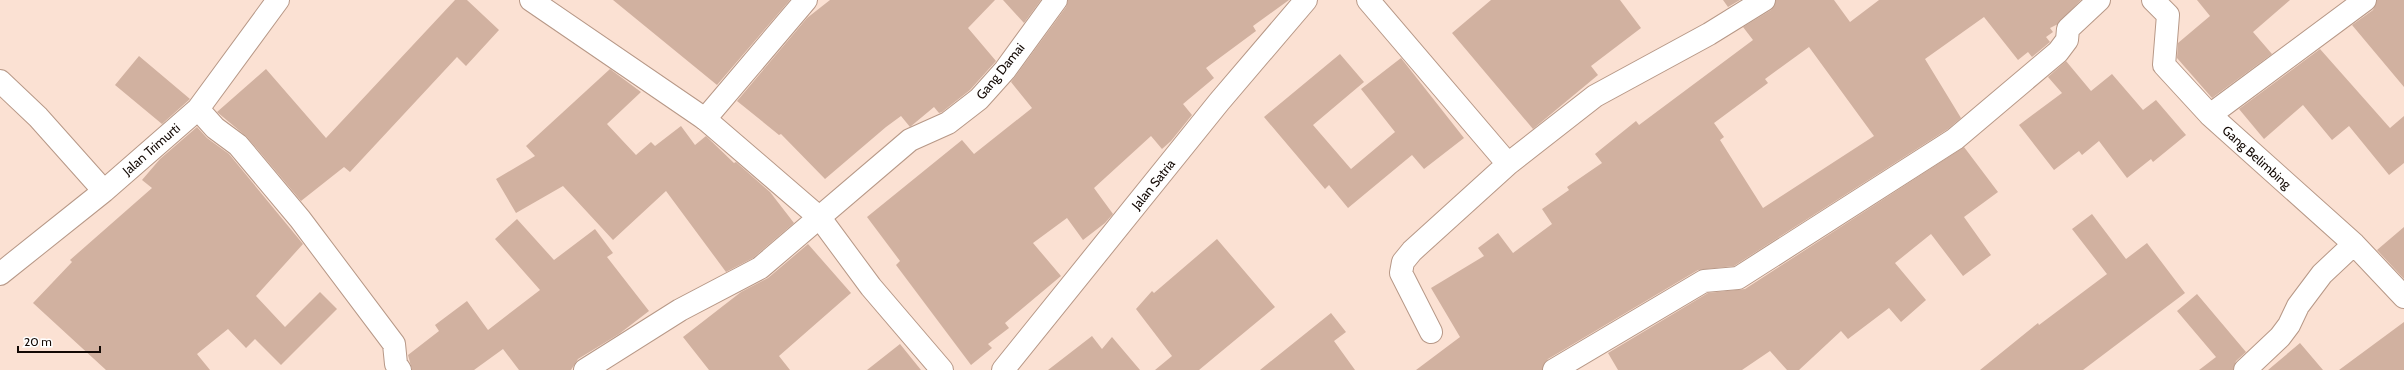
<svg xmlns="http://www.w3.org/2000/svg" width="2404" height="370" viewBox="0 0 2404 370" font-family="Cabin,sans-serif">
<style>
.building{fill:#d1b1a0;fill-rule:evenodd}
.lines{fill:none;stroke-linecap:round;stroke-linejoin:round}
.minor-casing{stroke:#b79887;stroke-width:24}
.tertiary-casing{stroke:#b79887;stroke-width:24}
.minor{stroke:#fff;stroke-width:22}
.tertiary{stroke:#fff;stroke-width:22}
.labels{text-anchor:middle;stroke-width:3;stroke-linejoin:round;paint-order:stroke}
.street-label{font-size:13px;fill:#130904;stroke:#fff}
</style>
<rect width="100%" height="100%" fill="#fbe1d3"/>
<path class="building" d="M 455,0 L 467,0 L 499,30 L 466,66 L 457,57 L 350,172 L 344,167 L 301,201 L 247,137 L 217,112 L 266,69 L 326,138 Z
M 613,0 L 790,0 L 717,85 Z
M 830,0 L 995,0 L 968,28 L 996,61 L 970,90 L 942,112 L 939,113 L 934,107 L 910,127 L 901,116 L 886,127 L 825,179 L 781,134 L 779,135 L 737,101 L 807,18 Z
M 1003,0 L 1041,0 L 1024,23 Z
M 1068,0 L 1289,0 L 1253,26 L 1256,31 L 1206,68 L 1214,78 L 1183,104 L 1192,115 L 1171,141 L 1162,149 L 1151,136 L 1094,188 L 1113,214 L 1105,223 L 1083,240 L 1067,218 L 1033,243 L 1061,276 L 1005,323 L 1009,328 L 988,344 L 992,348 L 971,365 L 896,265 L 900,261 L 867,217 L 962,140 L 974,154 L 1032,108 L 1011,82 L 1066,7 Z
M 1491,0 L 1620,0 L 1641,28 L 1591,66 L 1598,75 L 1533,129 L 1452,33 Z
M 1723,0 L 1740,0 L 1728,7 Z
M 1776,0 L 1834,0 L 1850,22 L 1879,0 L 2081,0 L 2058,24 L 2050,28 L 2053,32 L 2046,37 L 2050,42 L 2032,57 L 2028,52 L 2018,60 L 1984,17 L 1925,59 L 1961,118 L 1948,129 L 1734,266 L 1698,270 L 1548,359 L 1542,370 L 1416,370 L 1460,337 L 1431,288 L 1484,256 L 1478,248 L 1498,233 L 1513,253 L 1552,224 L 1542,209 L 1569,190 L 1567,187 L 1602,163 L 1595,154 L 1636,121 L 1639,125 L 1753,40 L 1743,27 L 1771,10 ZM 1809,47 L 1874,136 L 1763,208 L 1720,140 L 1724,137 L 1714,123 L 1768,83 L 1765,79 Z
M 2197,0 L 2290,0 L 2253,32 L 2272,54 L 2212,98 L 2177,58 L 2178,43 L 2210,16 Z
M 2377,0 L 2404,0 L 2404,87 L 2352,25 L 2373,10 Z
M 2320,49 L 2390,128 L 2404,116 L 2404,163 L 2389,175 L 2349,126 L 2332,140 L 2303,105 L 2264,139 L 2239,109 Z
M 1340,54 L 1364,82 L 1313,125 L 1351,169 L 1395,132 L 1361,89 L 1401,58 L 1464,138 L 1424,169 L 1412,155 L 1348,208 L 1329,185 L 1325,189 L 1264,117 Z
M 139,56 L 190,99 L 162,124 L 115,85 Z
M 2066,61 L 2091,91 L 2112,74 L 2143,110 L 2156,100 L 2186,135 L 2153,162 L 2151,159 L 2127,178 L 2099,141 L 2082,155 L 2079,151 L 2054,170 L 2019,125 L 2062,93 L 2048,77 Z
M 610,69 L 641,92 L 607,124 L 636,155 L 651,142 L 655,146 L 681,126 L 695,145 L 706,136 L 734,163 L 736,162 L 770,192 L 794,223 L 753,258 L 726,272 L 666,191 L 613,240 L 563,186 L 516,213 L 496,179 L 535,156 L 526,146 Z
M 197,127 L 207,138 L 229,154 L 303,244 L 256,296 L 285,327 L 320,292 L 337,309 L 281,365 L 255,339 L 246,348 L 228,329 L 197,354 L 210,370 L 106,370 L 33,303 L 72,262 L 70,260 L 152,188 L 142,180 L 160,159 Z
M 1964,147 L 1998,192 L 1964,217 L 1991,255 L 1963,276 L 1931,234 L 1895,263 L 1926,300 L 1901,322 L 1889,308 L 1848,339 L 1841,331 L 1799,370 L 1787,370 L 1770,351 L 1742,370 L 1618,370 L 1608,353 L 1708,293 L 1745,289 Z
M 2092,214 L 2126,259 L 2147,243 L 2185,293 L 2083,370 L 1980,370 L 2038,323 L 2039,325 L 2107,274 L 2072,229 Z
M 517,219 L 554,260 L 595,229 L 613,253 L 607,257 L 649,311 L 619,334 L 578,359 L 571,370 L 519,370 L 503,349 L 474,370 L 412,370 L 408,355 L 439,331 L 435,325 L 467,301 L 488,330 L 540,290 L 495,239 Z
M 2404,227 L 2404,279 L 2377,250 Z
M 1217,239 L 1275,307 L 1199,370 L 1155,370 L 1172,356 L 1136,309 L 1152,291 L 1154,293 Z
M 808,244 L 851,293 L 779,356 L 790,370 L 709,370 L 683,337 L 741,292 L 768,278 Z
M 2197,294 L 2246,352 L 2236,361 L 2233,370 L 2199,370 L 2216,357 L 2177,311 Z
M 1331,313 L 1346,332 L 1334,341 L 1355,370 L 1260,370 Z
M 2404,322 L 2404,370 L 2339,370 Z
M 1092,336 L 1102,349 L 1112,337 L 1140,370 L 1048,370 Z
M 2300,343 L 2323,370 L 2268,370 Z
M 900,344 L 921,370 L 867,370 Z"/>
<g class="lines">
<g class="minor-casing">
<path id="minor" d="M 1368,0 L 1508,164
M 2153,0 L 2168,15 L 2164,65 L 2210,115 L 2354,244 L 2404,297
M 0,81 L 38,117 L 104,191
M 198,109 L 215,128 L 238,145 L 300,219 L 394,344 L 396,364 L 400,370
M 2210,115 L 2365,0
M 705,119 L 806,0
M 0,274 L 104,191 L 198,109 L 278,0
M 1431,332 L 1401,273 L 1403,262 L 1412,251 L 1508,164 L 1595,96 L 1709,34 L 1764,0
M 585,370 L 680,310 L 760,268 L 910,140 L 948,123 L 979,99 L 1005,70 L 1056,0
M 1554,370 L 1704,281 L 1738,278 L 1955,139 L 2058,52 L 2067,40 L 2068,29 L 2099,0
M 2245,370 L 2280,337 L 2289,325 L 2298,306 L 2322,274 L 2354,244"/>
</g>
<g class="tertiary-casing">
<path id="tertiary" d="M 531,0 L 705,119 L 820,218 L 871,287 L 942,370
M 1003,370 L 1219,102 L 1306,0"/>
</g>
<use href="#minor" class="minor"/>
<use href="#tertiary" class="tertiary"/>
</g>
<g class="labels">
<g class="street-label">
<text transform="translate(1000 71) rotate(-51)" y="5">Gang Damai</text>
<text transform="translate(151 149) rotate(-41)" y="5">Jalan Trimurti</text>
<text transform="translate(2257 157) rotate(42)" y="5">Gang Belimbing</text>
<text transform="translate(1153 184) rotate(-51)" y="5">Jalan Satria</text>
</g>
</g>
<path d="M18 346v6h82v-6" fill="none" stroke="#130904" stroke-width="2"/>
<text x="24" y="346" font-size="12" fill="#130904" stroke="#ffffff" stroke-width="3" paint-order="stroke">20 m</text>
</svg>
